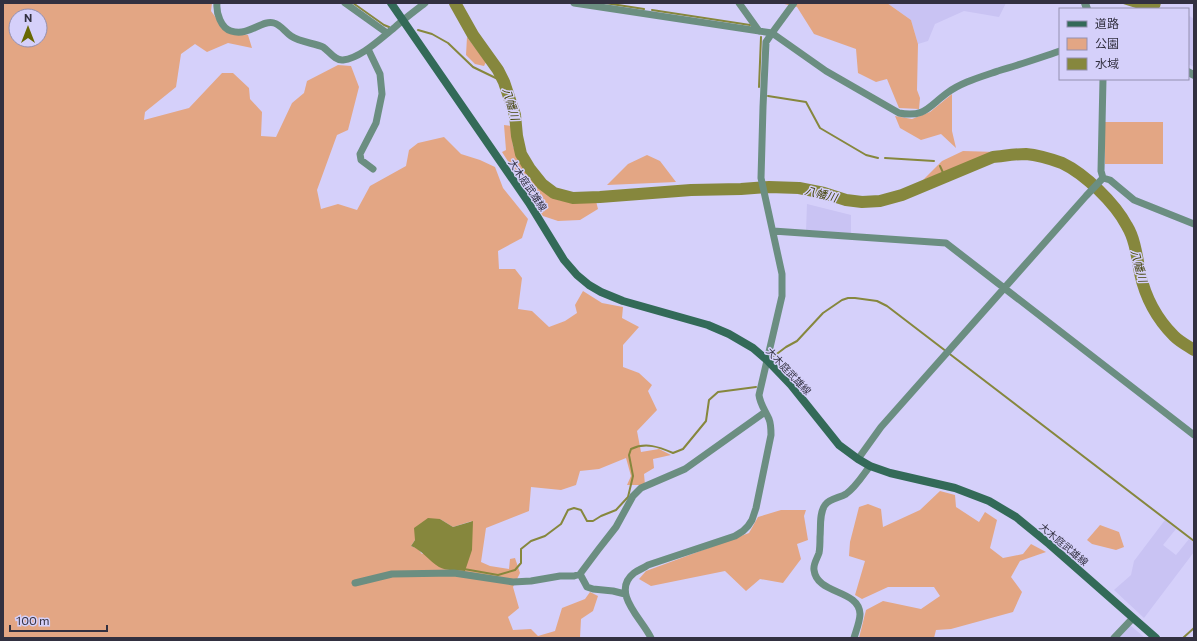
<svg xmlns="http://www.w3.org/2000/svg" width="1197" height="641" viewBox="0 0 1197 641" font-family="Commissioner,'Noto Sans JP',sans-serif">
<style>
.built{fill:#c9c3f3}
.green{fill:#e3a684;fill-rule:evenodd}
.water{fill:#86873d}
.lines{fill:none;stroke-linecap:round;stroke-linejoin:round}
.stream{stroke:#86873d;stroke-width:2}
.river{stroke:#86873d;stroke-width:12}
.minor{stroke:#6b8e81;stroke-width:7}
.tertiary{stroke:#6b8e81;stroke-width:8}
.secondary{stroke:#336a58;stroke-width:8}
.labels{text-anchor:middle;stroke-width:3;stroke-linejoin:round;paint-order:stroke}
.street-label{font-size:10px;fill:#323040;stroke:#d5d0fa}
.water-label{font-size:11px;font-style:italic;fill:#46460c;stroke:#d5d0fa}
</style>
<rect width="100%" height="100%" fill="#d5d0fa"/>
<path class="built" d="M 887,3 L 1006,3 L 999,17 L 964,11 L 935,24 L 928,41 L 918,44 L 911,20 Z
M 1188,15 L 1194,19 L 1194,67 L 1188,64 Z
M 807,204 L 851,215 L 851,235 L 806,231 Z
M 1165,520 L 1176,529 L 1163,545 L 1176,555 L 1189,539 L 1194,543 L 1194,552 L 1144,618 L 1114,590 L 1131,575 L 1134,561 Z
M 1130,625 L 1145,638 L 1118,638 Z"/>
<path class="green" d="M 3,3 L 212,3 L 211,11 L 226,32 L 248,35 L 252,48 L 228,43 L 207,52 L 195,44 L 181,54 L 176,87 L 145,112 L 144,120 L 189,108 L 222,73 L 233,73 L 249,88 L 250,99 L 262,112 L 261,136 L 276,137 L 292,103 L 304,93 L 307,81 L 338,65 L 351,66 L 359,87 L 348,130 L 337,135 L 317,190 L 321,209 L 338,204 L 357,210 L 370,186 L 406,166 L 409,150 L 418,143 L 444,137 L 461,154 L 480,160 L 495,167 L 503,188 L 528,219 L 522,238 L 498,251 L 499,269 L 515,269 L 522,278 L 518,309 L 532,311 L 549,327 L 565,321 L 577,313 L 575,305 L 583,291 L 602,303 L 623,307 L 622,318 L 639,327 L 623,345 L 623,367 L 639,373 L 652,385 L 648,391 L 657,410 L 637,431 L 641,452 L 659,449 L 671,455 L 653,459 L 654,468 L 644,474 L 645,485 L 627,485 L 631,476 L 626,458 L 599,469 L 580,471 L 576,485 L 561,490 L 531,487 L 529,511 L 486,528 L 481,562 L 490,566 L 509,569 L 510,559 L 515,558 L 520,573 L 513,587 L 519,608 L 508,617 L 513,630 L 531,629 L 538,636 L 555,631 L 562,608 L 585,599 L 590,592 L 598,596 L 593,611 L 581,619 L 580,638 L 3,638 ZM 16,16 L 40,16 L 40,40 L 16,40 ZM 440,519 L 453,527 L 472,521 L 422,554 L 418,549 L 411,546 L 415,540 Z
M 780,3 L 887,3 L 911,20 L 918,44 L 917,90 L 920,98 L 919,109 L 899,108 L 887,79 L 876,82 L 858,73 L 856,49 L 814,34 L 797,7 Z
M 467,37 L 486,62 L 484,66 L 475,64 L 466,55 Z
M 952,94 L 952,131 L 956,148 L 941,134 L 921,140 L 900,128 L 895,116 L 912,119 L 930,112 Z
M 1105,122 L 1163,122 L 1163,164 L 1105,164 Z
M 504,125 L 511,126 L 513,146 L 519,161 L 544,192 L 558,200 L 573,202 L 596,201 L 598,209 L 580,220 L 558,221 L 543,216 L 502,152 L 506,150 Z
M 963,151 L 996,152 L 923,180 L 942,161 Z
M 647,155 L 660,161 L 676,182 L 607,185 L 628,164 Z
M 940,491 L 955,495 L 956,507 L 979,522 L 985,512 L 997,520 L 990,548 L 1003,558 L 1023,554 L 1031,544 L 1046,552 L 1020,561 L 1011,577 L 1022,592 L 1013,612 L 951,629 L 936,630 L 934,638 L 859,638 L 866,610 L 883,601 L 921,609 L 940,596 L 934,587 L 888,587 L 862,599 L 855,595 L 865,561 L 849,556 L 850,542 L 859,507 L 868,504 L 881,509 L 883,527 L 920,510 Z
M 781,510 L 806,510 L 804,516 L 808,540 L 797,544 L 801,559 L 783,583 L 760,579 L 746,591 L 725,571 L 651,586 L 639,579 L 646,571 L 749,533 L 758,517 Z
M 1100,525 L 1119,532 L 1124,547 L 1116,550 L 1092,544 L 1087,540 Z"/>
<path class="water" d="M 1120,3 L 1161,3 L 1160,7 L 1158,9 L 1139,9 Z
M 428,518 L 440,519 L 453,527 L 473,521 L 472,550 L 465,571 C 457,570 446,571 439,567 C 429,561 422,550 411,546 L 415,540 L 414,528 Z"/>
<g class="lines">
<path class="stream" d="M 353,3 L 384,25 L 389,27
M 605,3 L 644,9
M 652,10 L 750,25
M 418,30 L 432,34 L 448,43 L 473,67 L 504,82
M 759,87 L 761,37
M 768,96 L 806,102 L 820,128 L 866,155 L 878,158
M 885,158 L 934,161
M 940,166 L 945,177
M 774,356 L 786,347 L 797,341 L 823,313 L 842,300 L 848,298 L 855,298 L 877,301 L 887,306 L 1194,541
M 464,569 L 498,575 L 515,570 L 521,563 L 521,549 L 531,541 L 545,536 L 561,524 L 568,510 L 574,508 L 581,510 L 587,521 L 593,521 L 601,516 L 616,510 L 628,497 L 633,476 L 629,455 L 631,449 C 646,442 659,447 673,453 L 683,449 L 706,421 L 709,400 L 718,392 L 756,387
M 1183,638 L 1194,628"/>
<path class="river" d="M 455,3 L 473,35 L 498,70 L 504,82 L 515,115 L 517,136 L 521,154 L 530,169 L 542,184 L 554,193 L 573,198 L 600,197 L 691,190 L 741,189 L 769,187 L 799,188 L 824,193 L 846,200 L 862,202 L 880,201 L 902,195 L 993,157 C 1004,156 1015,154 1026,154 C 1038,155 1051,159 1062,163 C 1085,174 1115,203 1127,226 C 1135,239 1137,257 1140,273 C 1145,296 1157,319 1174,336 C 1180,342 1188,346 1194,350"/>
<path class="minor" d="M 217,3 C 216,13 221,28 231,31 C 249,37 262,19 274,23 C 281,25 285,32 291,36 C 300,42 313,43 323,47 C 329,51 335,61 343,60 C 361,58 381,38 394,28 C 404,19 415,11 425,3
M 345,3 L 387,33
M 574,3 L 772,33 L 826,71 L 899,113 C 925,118 929,106 947,93 C 962,82 981,77 998,71 C 1019,65 1039,58 1060,51
M 739,3 L 759,31
M 368,49 L 380,74 L 382,94 L 376,123 L 360,154 L 361,160 L 373,169
M 1103,79 L 1101,171 L 1103,178
M 1103,178 L 1110,180 L 1134,200 L 1194,224
M 773,231 L 946,243 L 1194,435
M 858,459 L 881,427 L 1086,196 L 1103,178
M 580,574 L 587,587 L 593,589 L 613,591 L 625,594
M 355,583 L 392,574 L 454,573 L 513,582 L 531,581 L 560,576 L 574,576 L 580,574 L 598,550 L 616,527 L 633,496 L 641,488 L 685,469 L 765,412
M 651,638 C 642,619 610,592 634,573 C 638,570 644,568 648,565 L 735,536 L 743,531 L 748,526 L 752,520 L 756,508 L 771,435 C 771,429 771,424 769,419 C 765,410 760,404 759,395 L 782,296 L 782,274 L 761,178 L 763,107 L 766,42 L 772,33 L 794,3
M 854,638 C 856,631 860,621 860,614 C 859,589 817,595 814,570 C 813,564 817,559 819,553 C 820,548 820,542 820,537 C 821,528 819,513 825,505 C 830,498 840,498 846,494 C 856,487 863,475 870,466
M 1114,638 L 1133,618"/>
<path class="tertiary" d="M 1085,3 L 1087,9
M 1188,72 L 1194,75"/>
<path class="secondary" d="M 391,3 L 529,203 L 564,260 L 577,275 L 589,285 L 601,292 L 623,301 L 708,325 L 729,334 L 753,348 L 767,360 L 791,385 L 839,445 L 858,459 L 870,466 L 890,473 L 955,488 L 989,501 L 1016,517 L 1049,544 L 1156,638"/>
</g>
<g class="labels">
<g class="street-label">
<text transform="translate(528 185) rotate(56)" y="4">大木庭武雄線</text>
<text transform="translate(789 371) rotate(47)" y="4">大木庭武雄線</text>
<text transform="translate(1064 544) rotate(40)" y="4">大木庭武雄線</text>
</g>
<g class="water-label">
<text transform="translate(511 104) rotate(74)" y="4">八幡川</text>
<text transform="translate(821 194) rotate(14)" y="4">八幡川</text>
<text transform="translate(1139 266) rotate(75)" y="4">八幡川</text>
</g>
</g>
<rect width="1197" height="641" fill="none" stroke="#323040" stroke-width="8"/>
<rect x="1059" y="8" width="130" height="72" fill="#d5d0fa" stroke="#9490b0"/>
<rect x="1067" y="21" width="20" height="6" fill="#336a58" stroke="#9490b0"/>
<text x="1095" y="28" font-size="12" fill="#323040">道路</text>
<rect x="1067" y="38" width="20" height="12" fill="#e3a684" stroke="#9490b0"/>
<text x="1095" y="48" font-size="12" fill="#323040">公園</text>
<rect x="1067" y="58" width="20" height="12" fill="#86873d" stroke="#9490b0"/>
<text x="1095" y="68" font-size="12" fill="#323040">水域</text>
<g transform="translate(28 28)"><circle r="19" fill="#d5d0fa" stroke="#9490b0"/>
<path d="M0-3L7 15L0 10L-7 15Z" fill="#686803"/>
<text y="-6" font-size="11" font-weight="bold" text-anchor="middle" fill="#323040">N</text>
</g>
<path d="M10 625v6h97v-6" fill="none" stroke="#323040" stroke-width="2"/>
<text x="16" y="625" font-size="12" fill="#323040" stroke="#d5d0fa" stroke-width="3" paint-order="stroke">100 m</text>
</svg>
